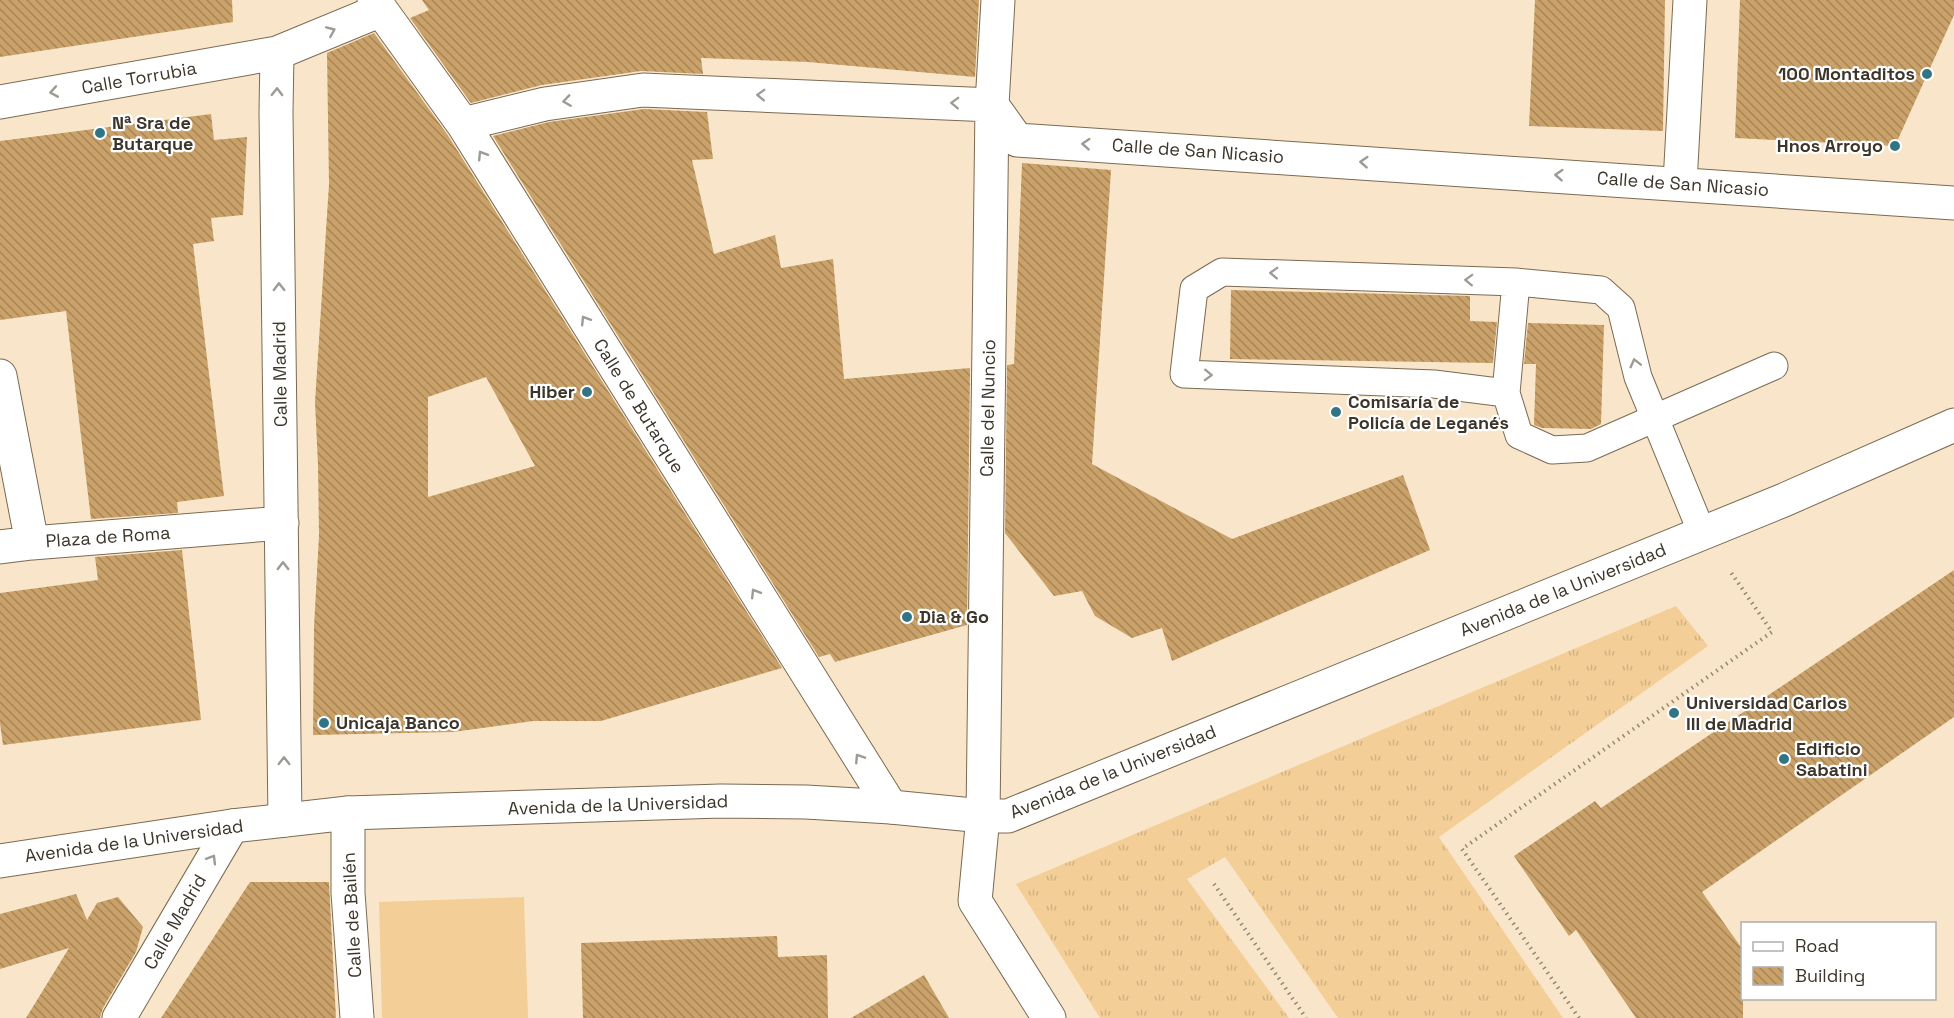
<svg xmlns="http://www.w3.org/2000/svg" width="1954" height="1018" viewBox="0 0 1954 1018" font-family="'Space Grotesk',sans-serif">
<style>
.grass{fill:url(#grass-tufts)}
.garden{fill:#f4ce97}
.building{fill:url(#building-back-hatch);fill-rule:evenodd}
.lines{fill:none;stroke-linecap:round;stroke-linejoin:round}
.lane-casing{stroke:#7b6a52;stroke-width:29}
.street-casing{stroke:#7b6a52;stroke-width:35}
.secondary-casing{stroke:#7b6a52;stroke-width:35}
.path{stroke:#948774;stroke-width:4;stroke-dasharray:1.5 4.5;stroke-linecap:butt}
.lane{stroke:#fff;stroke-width:27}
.street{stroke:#fff;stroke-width:33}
.secondary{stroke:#fff;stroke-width:33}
.oneway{stroke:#9e9a94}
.poi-dot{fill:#317585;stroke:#fff;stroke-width:2}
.labels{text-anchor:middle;stroke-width:4.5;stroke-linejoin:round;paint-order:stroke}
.poi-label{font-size:18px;font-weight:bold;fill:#3d352a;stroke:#fff;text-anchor:start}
.street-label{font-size:18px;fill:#3d352a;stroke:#fff}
</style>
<defs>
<pattern id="grass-tufts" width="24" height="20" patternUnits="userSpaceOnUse" patternTransform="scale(1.5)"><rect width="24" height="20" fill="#f4ce97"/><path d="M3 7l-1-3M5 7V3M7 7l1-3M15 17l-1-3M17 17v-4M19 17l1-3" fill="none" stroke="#d2b282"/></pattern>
<pattern id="building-back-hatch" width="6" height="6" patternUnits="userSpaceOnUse" patternTransform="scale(1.5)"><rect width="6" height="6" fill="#caa269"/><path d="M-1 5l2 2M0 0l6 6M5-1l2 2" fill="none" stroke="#a58557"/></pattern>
</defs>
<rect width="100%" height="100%" fill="#f9e6ca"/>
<path class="grass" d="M 1676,606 L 1708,646 L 1439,837 L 1563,1018 L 1338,1018 L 1225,857 L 1187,879 L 1289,1018 L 1100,1018 L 1016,884 Z"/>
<path class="garden" d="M 524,897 L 528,1018 L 382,1018 L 379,902 Z"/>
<path class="building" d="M 0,0 L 232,0 L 233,22 L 0,57 Z
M 422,0 L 979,0 L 975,77 L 808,62 L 701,58 L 703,74 L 641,71 L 542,85 L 471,103 L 410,18 L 429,10 Z
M 1535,0 L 1665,0 L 1663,131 L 1529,126 Z
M 1740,0 L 1954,0 L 1954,15 L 1895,146 L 1735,138 Z
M 374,33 L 447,134 L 782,668 L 601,721 L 533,721 L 453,732 L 313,735 L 314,627 L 319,535 L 318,465 L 315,402 L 329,184 L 327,53 ZM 486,377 L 535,466 L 428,497 L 428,397 Z
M 644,109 L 707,112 L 713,159 L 692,160 L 714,254 L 775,235 L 781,268 L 833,259 L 844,379 L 970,368 L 967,625 L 835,662 L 830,654 L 819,657 L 493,136 L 549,122 Z
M 211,114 L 214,140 L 247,137 L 243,215 L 211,218 L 214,241 L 193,244 L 224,496 L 177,502 L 178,513 L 91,519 L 66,311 L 0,320 L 0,141 Z
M 1022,163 L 1111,170 L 1092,464 L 1232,539 L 1403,475 L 1430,550 L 1172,661 L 1162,628 L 1132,638 L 1095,616 L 1082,591 L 1054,596 L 1005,533 L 1007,365 L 1014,364 Z
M 1231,290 L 1470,296 L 1470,321 L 1497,322 L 1493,363 L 1230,359 Z
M 1528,323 L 1604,325 L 1601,424 L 1591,429 L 1542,428 L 1534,425 L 1536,364 L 1524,364 Z
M 182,550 L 201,720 L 3,745 L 0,723 L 0,593 L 98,580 L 95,557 Z
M 1954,570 L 1954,717 L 1702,892 L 1743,950 L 1743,1018 L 1636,1018 L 1576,930 L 1569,936 L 1514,856 L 1595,801 L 1601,808 Z
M 250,882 L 329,882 L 336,1018 L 161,1018 Z
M 76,894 L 87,920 L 97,903 L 118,897 L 143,927 L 136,952 L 103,1008 L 100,1018 L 26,1018 L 69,948 L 0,969 L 0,914 Z
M 777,936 L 778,957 L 827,955 L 828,1018 L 583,1018 L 581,943 Z
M 924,975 L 949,1018 L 851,1018 Z"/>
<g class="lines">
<g class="lane-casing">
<path id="lane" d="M 1506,393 L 1516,282
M 1702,533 L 1638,377 L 1621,308 L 1601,290 L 1516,282 L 1222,272 L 1194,289 L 1184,374 L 1434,384 L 1506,393 L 1519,435 L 1552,450 L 1587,448 L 1774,366"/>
</g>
<g class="street-casing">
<path id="street" d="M 998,0 L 992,105 L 983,816 L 975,901 L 1049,1018
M 381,10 L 463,124 L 891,807
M 277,53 L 276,112 L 285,820
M 0,102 L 277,53 L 381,10 L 374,0
M 463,124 L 545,104 L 643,90 L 992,105 L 1017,140 L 1954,203
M 1680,183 L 1690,0
M 0,376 L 32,543 L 282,523
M 0,547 L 32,543
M 348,813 L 348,893 L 357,1018
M 119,1018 L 232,826"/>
</g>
<g class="secondary-casing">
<path id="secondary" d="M 0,861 L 232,826 L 348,813 L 721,801 L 806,802 L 891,807 L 983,816 L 1008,816 L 1784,500 L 1954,425"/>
</g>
<path class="path" d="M 1214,884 L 1306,1018
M 1579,1018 L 1462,849 L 1772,632 L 1730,571"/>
<use href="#lane" class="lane"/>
<use href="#street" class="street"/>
<use href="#secondary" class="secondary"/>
</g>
<defs><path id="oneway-chevron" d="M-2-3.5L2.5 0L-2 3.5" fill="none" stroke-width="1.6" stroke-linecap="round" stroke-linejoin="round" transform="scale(1.5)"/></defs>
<g class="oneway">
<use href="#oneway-chevron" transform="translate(331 31) rotate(-23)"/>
<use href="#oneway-chevron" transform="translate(54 92) rotate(170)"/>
<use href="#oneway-chevron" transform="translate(277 92) rotate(-89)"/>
<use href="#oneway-chevron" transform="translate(761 95) rotate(-178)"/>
<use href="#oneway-chevron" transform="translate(567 101) rotate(172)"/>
<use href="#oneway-chevron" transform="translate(955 103) rotate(-178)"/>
<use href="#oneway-chevron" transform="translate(1086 144) rotate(-176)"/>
<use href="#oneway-chevron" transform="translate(482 155) rotate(-122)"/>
<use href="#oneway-chevron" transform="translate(1364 162) rotate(-176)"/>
<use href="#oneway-chevron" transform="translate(1559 175) rotate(-176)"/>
<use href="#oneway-chevron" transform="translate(1274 273) rotate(-178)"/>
<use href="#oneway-chevron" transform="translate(1469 280) rotate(-178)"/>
<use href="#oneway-chevron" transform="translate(279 287) rotate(-91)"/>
<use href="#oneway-chevron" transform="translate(585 320) rotate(-122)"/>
<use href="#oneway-chevron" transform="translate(1635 363) rotate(-104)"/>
<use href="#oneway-chevron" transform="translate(1208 375) rotate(2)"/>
<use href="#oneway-chevron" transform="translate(283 566) rotate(-90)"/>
<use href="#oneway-chevron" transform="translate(755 593) rotate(-122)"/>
<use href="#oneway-chevron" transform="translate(859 758) rotate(-123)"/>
<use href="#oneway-chevron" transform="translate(284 761) rotate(-90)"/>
<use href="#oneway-chevron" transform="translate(212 859) rotate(-59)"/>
</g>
<g class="poi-dot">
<circle cx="1927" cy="74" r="6"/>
<circle cx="100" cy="133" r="6"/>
<circle cx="1895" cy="146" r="6"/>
<circle cx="587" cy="392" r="6"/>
<circle cx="1336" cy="412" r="6"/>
<circle cx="907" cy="617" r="6"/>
<circle cx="1674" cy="713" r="6"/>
<circle cx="324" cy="723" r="6"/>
<circle cx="1784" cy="759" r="6"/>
</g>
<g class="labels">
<g class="poi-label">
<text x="1915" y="80" text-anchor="end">100 Montaditos</text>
<text x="112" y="129">Nª Sra de<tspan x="112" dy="21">Butarque</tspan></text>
<text x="1883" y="152" text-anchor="end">Hnos Arroyo</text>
<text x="575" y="398" text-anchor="end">Hiber</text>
<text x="1348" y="408">Comisaría de<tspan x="1348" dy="21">Policía de Leganés</tspan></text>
<text x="919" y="623">Dia &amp; Go</text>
<text x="1686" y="709">Universidad Carlos<tspan x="1686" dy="21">III de Madrid</tspan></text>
<text x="336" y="729">Unicaja Banco</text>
<text x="1796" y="755">Edificio<tspan x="1796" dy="21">Sabatini</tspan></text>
</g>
<g class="street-label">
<text transform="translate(139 78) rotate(-10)" y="6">Calle Torrubia</text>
<text transform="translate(1198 151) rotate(4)" y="6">Calle de San Nicasio</text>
<text transform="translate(1683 184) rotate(4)" y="6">Calle de San Nicasio</text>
<text transform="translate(280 374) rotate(-91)" y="6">Calle Madrid</text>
<text transform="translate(639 406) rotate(58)" y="6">Calle de Butarque</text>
<text transform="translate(988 408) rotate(-89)" y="6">Calle del Nuncio</text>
<text transform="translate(108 537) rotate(-4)" y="6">Plaza de Roma</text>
<text transform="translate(1563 590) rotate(-22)" y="6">Avenida de la Universidad</text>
<text transform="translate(1113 772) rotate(-22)" y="6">Avenida de la Universidad</text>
<text transform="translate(618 805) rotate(-2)" y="6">Avenida de la Universidad</text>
<text transform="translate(134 841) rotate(-8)" y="6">Avenida de la Universidad</text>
<text transform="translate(352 915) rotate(-93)" y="6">Calle de Bailén</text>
<text transform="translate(175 922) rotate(-60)" y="6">Calle Madrid</text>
</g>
</g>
<rect x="1741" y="922" width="195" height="78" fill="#ffffff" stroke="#b1aeaa" stroke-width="1.5"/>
<rect x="1753" y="942" width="30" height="9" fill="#ffffff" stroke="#b1aeaa" stroke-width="1.5"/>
<text x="1795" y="952" font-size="18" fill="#3d352a">Road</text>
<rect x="1753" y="967" width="30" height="18" fill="url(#building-back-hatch)" stroke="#b1aeaa" stroke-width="1.5"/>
<text x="1795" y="982" font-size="18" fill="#3d352a">Building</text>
</svg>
